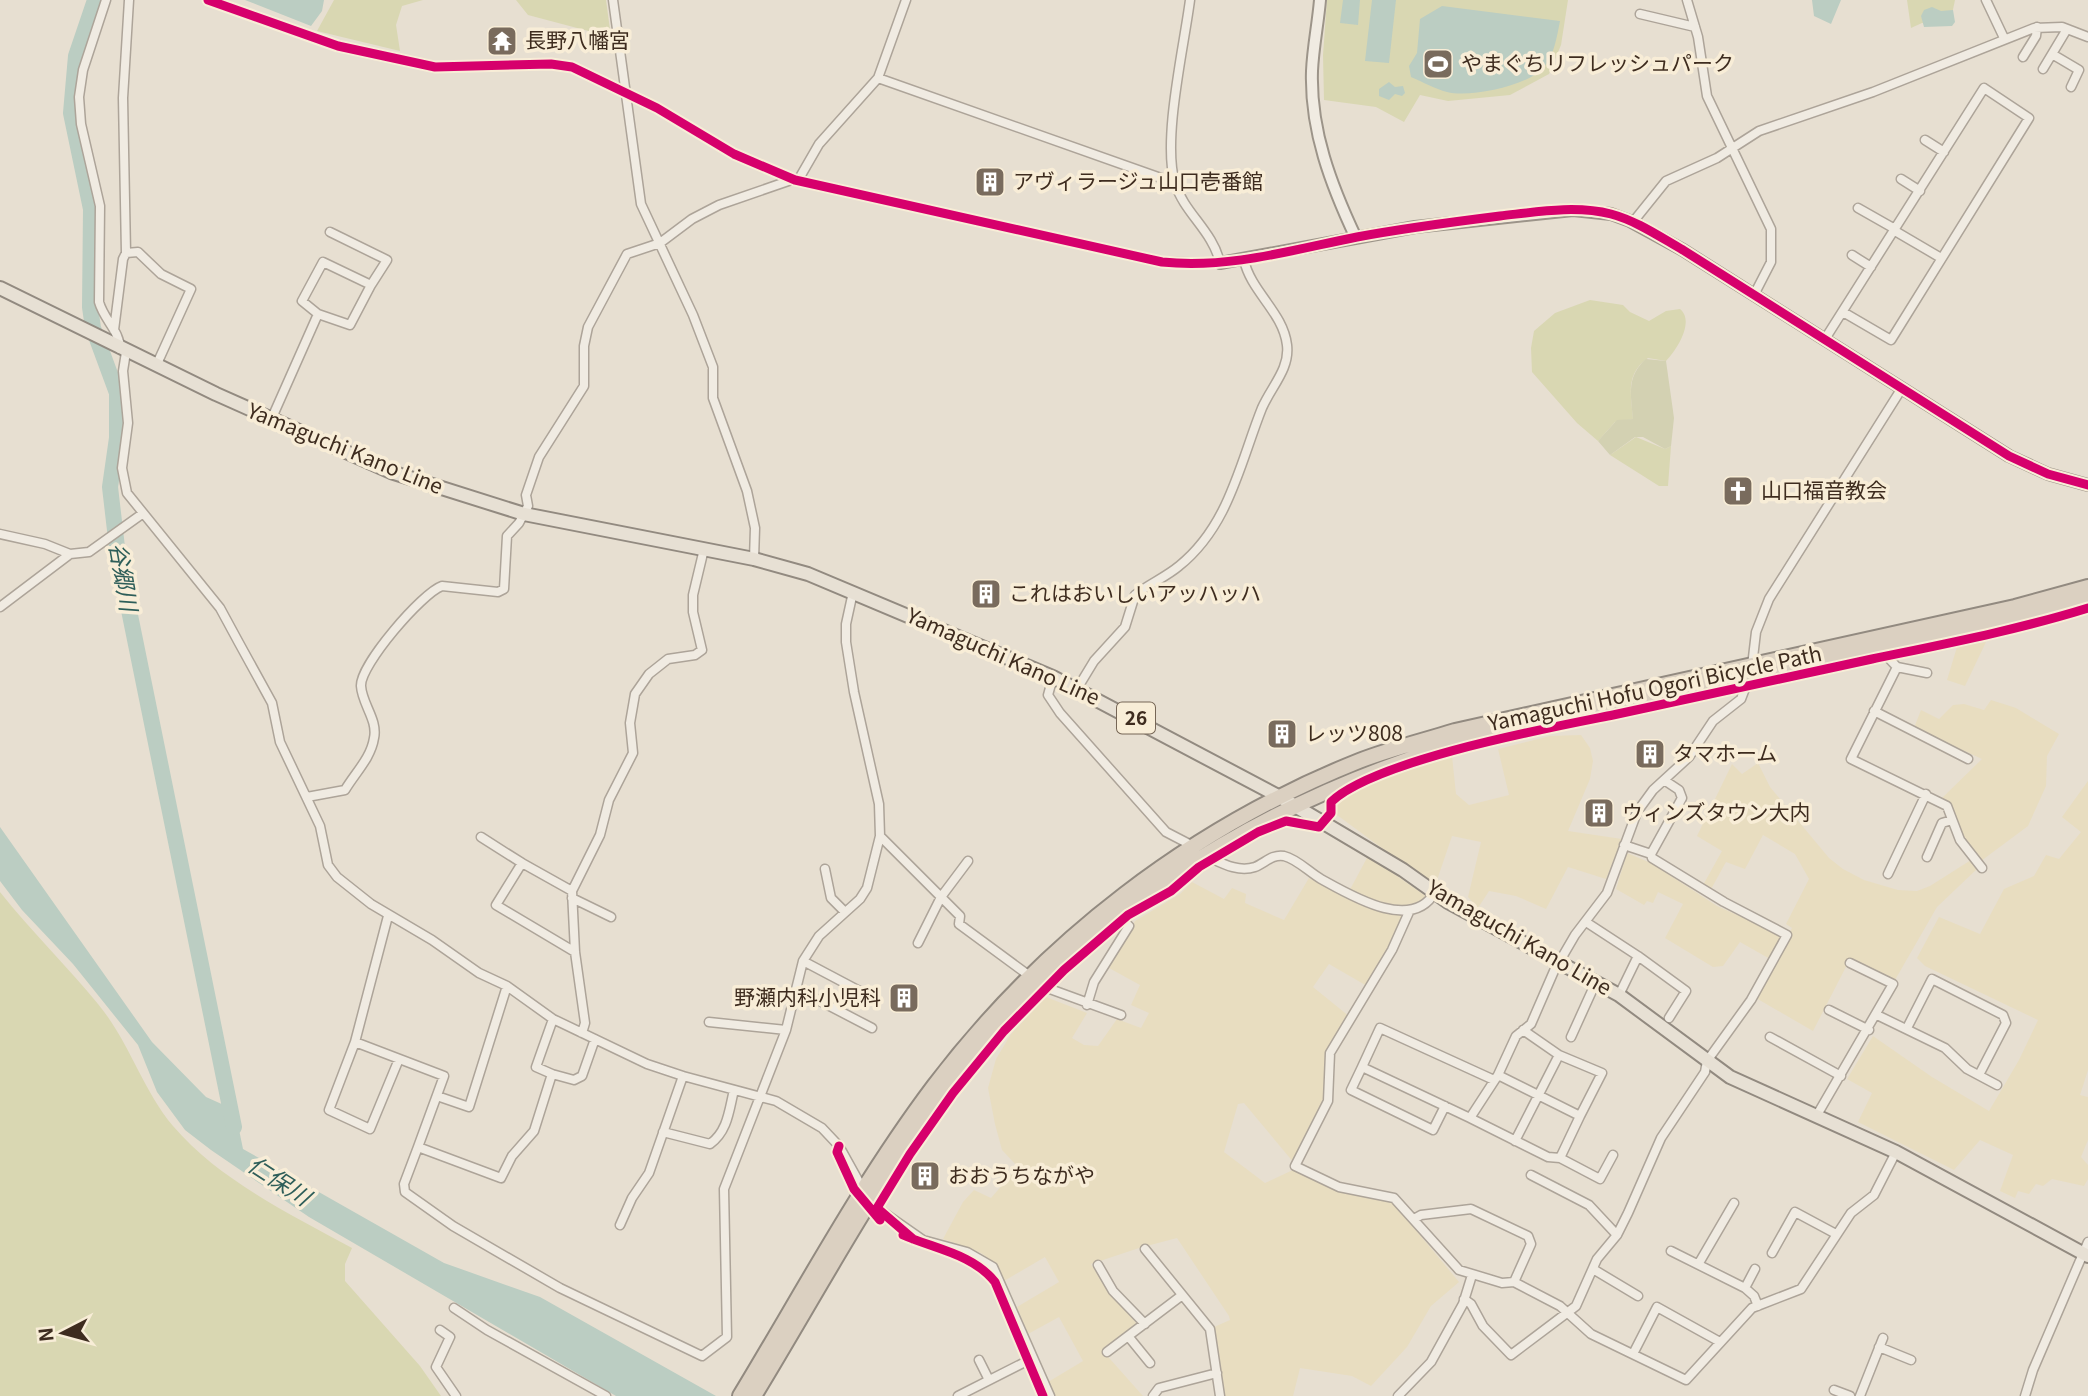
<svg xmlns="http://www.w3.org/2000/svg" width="2088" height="1396" viewBox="0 0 2088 1396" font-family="Georgia,'Noto Sans JP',serif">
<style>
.farmland{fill:#e8ddc0}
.green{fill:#d9d7b2}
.cemetery{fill:#d3d1b2}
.water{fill:#bbcdc2}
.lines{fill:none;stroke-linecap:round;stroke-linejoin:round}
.river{stroke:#bbcdc2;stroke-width:16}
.street-casing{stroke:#ada499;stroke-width:11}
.secondary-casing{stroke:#9c9489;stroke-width:14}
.primary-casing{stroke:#928a80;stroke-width:16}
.highway-casing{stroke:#928a80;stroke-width:18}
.street{stroke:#f0ebe2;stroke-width:8}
.secondary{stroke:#f0ebe2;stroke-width:10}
.primary{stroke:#e7e0d4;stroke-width:12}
.highway{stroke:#dbd0c1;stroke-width:14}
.cycleway-casing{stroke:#f8edd7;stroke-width:13}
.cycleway{stroke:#d6006c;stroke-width:9}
.labels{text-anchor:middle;stroke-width:7;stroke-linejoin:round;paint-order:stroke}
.shield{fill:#f8edd7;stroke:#766656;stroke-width:2}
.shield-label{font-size:19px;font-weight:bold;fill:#3e2c1f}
.poi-label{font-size:21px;fill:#3e2c1f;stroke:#f8edd7;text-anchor:start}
.street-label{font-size:21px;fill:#3e2c1f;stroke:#f8edd7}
.water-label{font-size:23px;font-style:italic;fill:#2e5e59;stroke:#f8edd7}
</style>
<rect width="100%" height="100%" fill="#e7dfd1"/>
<path class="farmland" d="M 1986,642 L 1965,686 L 1947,680 L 1957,647 Z
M 1991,700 L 2016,708 L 2059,734 L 2047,756 L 2046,786 L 2028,826 L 1981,861 L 1966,842 L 1950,802 L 1941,799 L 1982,759 L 1914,728 L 1921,710 L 1939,719 L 1953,705 L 1964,704 L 1984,710 Z
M 1581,735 L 1590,748 L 1593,761 L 1590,779 L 1568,831 L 1622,839 L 1606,879 L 1568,867 L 1546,909 L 1516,896 L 1489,891 L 1478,908 L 1468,897 L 1481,842 L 1452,836 L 1436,883 L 1413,871 L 1337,815 L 1334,807 L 1340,796 L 1358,787 L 1452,756 L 1456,794 L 1469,805 L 1509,795 L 1498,749 L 1550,736 Z
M 1758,763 L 1770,787 L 1829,858 L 1843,869 L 1864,880 L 1898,890 L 1917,891 L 1930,886 L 1971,860 L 1977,869 L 1937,907 L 1895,980 L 1850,959 L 1813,1031 L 1756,998 L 1792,928 L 1786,924 L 1809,879 L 1795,854 L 1763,835 L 1745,869 L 1726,862 L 1710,891 L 1702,887 L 1722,851 L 1697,836 L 1732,764 L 1742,774 Z
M 2088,781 L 2088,1070 L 2080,1095 L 2088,1097 L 2088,1140 L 2081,1157 L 2088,1165 L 2088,1179 L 2084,1186 L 2052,1179 L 2043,1186 L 2036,1184 L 2029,1194 L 2018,1191 L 2015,1198 L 2000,1191 L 2013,1155 L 1980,1140 L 1954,1170 L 1858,1122 L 1872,1093 L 1847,1079 L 1873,1036 L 1932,1077 L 1989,1111 L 2019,1060 L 2038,1020 L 1925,966 L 1917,958 L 1939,917 L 1980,934 L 2004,889 L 2034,876 L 2046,855 L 2059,859 L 2081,832 L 2062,817 Z
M 1627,853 L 1651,863 L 1717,906 L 1773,931 L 1781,938 L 1770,959 L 1740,942 L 1723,966 L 1713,967 L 1665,938 L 1683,904 L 1658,892 L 1653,903 L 1647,901 L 1644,905 L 1616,889 Z
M 1368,856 L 1429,898 L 1410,909 L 1367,986 L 1329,964 L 1313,987 L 1350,1017 L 1326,1056 L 1325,1100 L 1294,1163 L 1244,1103 L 1238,1104 L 1224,1152 L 1265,1183 L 1297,1168 L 1312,1177 L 1390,1199 L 1459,1282 L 1431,1306 L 1407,1347 L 1371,1386 L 1352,1376 L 1300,1368 L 1293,1396 L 1225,1396 L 1214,1327 L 1230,1320 L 1229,1316 L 1177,1238 L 1139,1248 L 1091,1264 L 1109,1293 L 1138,1325 L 1102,1350 L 1143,1396 L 1055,1396 L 1048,1382 L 1083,1361 L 1059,1317 L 1028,1334 L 1017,1307 L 1059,1282 L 1045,1257 L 1004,1281 L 992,1261 L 981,1253 L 943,1239 L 963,1202 L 974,1190 L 991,1198 L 1018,1167 L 1002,1150 L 995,1124 L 988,1088 L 996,1059 L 1011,1034 L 1046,997 L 1087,1013 L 1072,1038 L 1084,1045 L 1098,1046 L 1117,1019 L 1141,1028 L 1149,1013 L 1131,1005 L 1140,985 L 1109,968 L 1135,921 L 1180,894 L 1192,882 L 1224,899 L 1232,888 L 1246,894 L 1245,903 L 1284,920 L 1309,878 L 1346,897 Z"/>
<path class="green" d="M 334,0 L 423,0 L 402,6 L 396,25 L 400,51 L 317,31 Z
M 516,0 L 606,0 L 611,37 L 528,15 Z
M 1327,0 L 1568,0 L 1561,45 L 1549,74 L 1510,95 L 1448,101 L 1420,95 L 1404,122 L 1376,107 L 1324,100 L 1323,55 Z
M 1907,0 L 1955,0 L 1950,24 L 1922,23 L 1911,28 Z
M 1590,300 L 1623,305 L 1630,312 L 1649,321 L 1666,311 L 1680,309 C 1695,321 1677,350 1666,361 L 1648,358 C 1625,374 1631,394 1633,419 L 1615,422 L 1598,441 L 1577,423 L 1532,372 L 1531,348 L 1534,331 L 1555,313 Z
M 1636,437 L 1665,449 L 1671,446 L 1668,486 L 1659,486 L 1610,455 Z
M 0,892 C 31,931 66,965 98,1004 C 129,1041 142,1089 173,1126 C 219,1180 290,1214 352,1248 L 345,1264 L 345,1281 L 420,1366 L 441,1396 L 0,1396 Z"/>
<path class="cemetery" d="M 1646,359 L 1666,361 L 1674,418 L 1671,446 L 1665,449 L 1643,437 L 1635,437 L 1610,455 L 1598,441 L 1617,420 L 1633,419 C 1631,394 1626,377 1646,359 Z"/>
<path class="water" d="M 245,0 L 324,0 L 322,11 L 311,26 Z
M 1343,0 L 1360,0 L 1358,25 L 1340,23 Z
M 1372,0 L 1396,0 L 1389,63 L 1365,61 Z
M 1812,0 L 1841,0 L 1831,24 L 1814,16 Z
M 1442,6 L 1560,21 C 1557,36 1554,56 1544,67 C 1529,86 1469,98 1447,92 C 1435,89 1423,82 1411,77 L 1409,66 L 1417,53 L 1420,19 Z
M 1932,7 L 1941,11 L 1953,10 L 1955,22 L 1952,26 L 1924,27 L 1921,16 L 1924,10 Z
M 1389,82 L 1395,87 L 1403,86 L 1405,93 L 1402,96 L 1395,94 L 1389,100 L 1379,96 L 1379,89 Z
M 0,827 L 152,1042 L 206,1097 L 235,1110 L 243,1149 L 444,1263 L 540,1297 L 716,1396 L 616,1396 L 309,1217 L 211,1150 L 185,1130 L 157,1092 L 138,1045 L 73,964 L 22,910 L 0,881 Z"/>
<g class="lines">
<path class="river" d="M 95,0 L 76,56 L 71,113 L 91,209 L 90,307 L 93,328 L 117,393 L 117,438 L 110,487 L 118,556 L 234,1127"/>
<g class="street-casing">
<path id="street" d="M 106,0 L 83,70 L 79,97 L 81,124 L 100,206 L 99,302 C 104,320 120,331 120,349
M 208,0 L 338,46 L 435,67 L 551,64 L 572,67 L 657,108 L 734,154 L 795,180 L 1162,262 L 1220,263 C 1213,231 1184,213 1175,183 C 1162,140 1184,47 1190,0
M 613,0 L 641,204 L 693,315 L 713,367 L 713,398 L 747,491 L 755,528 L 754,559
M 1687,0 L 1698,37 L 1707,96 L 1771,229 L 1771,262 L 1754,295
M 1986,0 L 2004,38
M 1640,14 L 1695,27
M 2067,29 L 2052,54 L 2079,70 L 2071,87
M 2023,57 L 2036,36 L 2037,27
M 2043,69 L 2052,54
M 878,78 L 1175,183
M 1925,140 L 1944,152
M 1901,179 L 1920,191
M 1858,208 L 1895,229
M 1633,222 L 1666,181 L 1717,158 L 1759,131 L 1873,92 L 2034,28 L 2062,27 L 2088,37
M 1895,231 L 1941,258
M 330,232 L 387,260 L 371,285
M 126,253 L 123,98 L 129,0
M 1852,255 L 1871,267
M 114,330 L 123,259 L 126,253 L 138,252 L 161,274 L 191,289 L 156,366
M 1825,339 L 1984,88 L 2029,118 L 1891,340 L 1843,312
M 126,352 L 123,371 L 128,423 L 122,468 L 127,493 L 220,608 L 239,643 L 272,703 L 280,742 L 320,826 L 328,865 L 337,877 L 371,904 L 432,940 L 479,973 L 507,986 L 553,1019 L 647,1064 L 683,1076 L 776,1101 L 822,1128 L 839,1146 L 864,1191 L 880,1210 L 923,1240 L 967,1252 L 993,1267 L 1050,1396
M 271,420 L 318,314 L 350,325 L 371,285 L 323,262 L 302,301 L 318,314
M 0,534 L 45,544 L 70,554
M 0,607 L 70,554 L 89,552 L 142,514
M 1881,650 L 1897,667 L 1851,759 L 1947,806 L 1960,840 L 1982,868
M 1752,666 L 1756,632 L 1769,599 L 1902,388
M 1897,667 L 1927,673
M 1053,677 L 1048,695 L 1060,713 L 1166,832 L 1193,846
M 1077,689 L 1094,661 L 1125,627 L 1135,595 C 1149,584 1166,577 1179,566 C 1229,526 1240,463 1262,408 C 1271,387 1290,369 1287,345 C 1283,312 1251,292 1244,260
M 1874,711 L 1968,759
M 307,797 L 345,790 C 355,773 371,758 374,738 C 378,720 362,704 361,686 C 360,665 422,593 442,586 L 498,592 L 504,589 L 507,536 L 519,523 L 528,506 L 526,495 L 539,457 L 584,386 L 584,346 L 588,327 L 627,254 L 660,243 L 692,219 L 719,205 L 800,177 L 819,144 L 878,78 L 906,0
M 880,836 L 941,897 L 918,943
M 481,837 L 522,863
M 1651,854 L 1682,798 L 1679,790 L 1664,780
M 1204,855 C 1220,862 1237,873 1255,867 C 1265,863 1272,854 1284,856 C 1297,859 1309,872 1321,879 C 1350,895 1412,933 1435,892
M 1927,857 L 1942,823 L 1952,820
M 968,861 L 941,897 L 960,916 L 959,924 L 1031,977
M 825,869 L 831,898 L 845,912
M 1888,874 L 1926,794
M 572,891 L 522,863 L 496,905 L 575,952
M 572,898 L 611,917
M 1409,912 L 1392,950 L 1330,1053 L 1328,1101 L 1295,1166 L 1339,1187 L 1394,1198 L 1459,1270 L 1502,1283 L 1514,1282 L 1560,1306 L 1591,1334 L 1686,1380 L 1752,1308 L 1801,1289 L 1851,1213 L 1874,1195 L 1896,1152
M 388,916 L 355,1042 L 329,1110 L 370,1129 L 399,1059
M 1586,922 L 1638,956 L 1619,995
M 1638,956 L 1686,991 L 1669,1018
M 803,961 L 871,997
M 1039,985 L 1121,1015
M 797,989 L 872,1028
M 1087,1005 L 1094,982 L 1129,926 L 1118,916
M 1829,1010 L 1869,1030
M 1877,1015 L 1945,1048 L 1967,1069 L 1997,1085
M 709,1022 L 786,1030
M 1907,1028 L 1932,979 L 2003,1015 L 2006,1023 L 1979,1075
M 1523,1030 L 1559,1055
M 582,1033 L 585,1023 L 575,952 L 572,891 L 600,835 L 609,800 L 633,753 L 630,723 L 635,694 L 649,674 L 668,659 L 695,655 L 702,650 L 693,612 L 693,595 L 704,549
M 1571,1037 L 1596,982
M 1770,1037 L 1841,1076
M 355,1042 L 444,1076 L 418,1147 L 501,1178 L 512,1156 L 534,1131 L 552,1074 L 536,1067 L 553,1019
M 1362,1067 L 1351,1090 L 1433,1130 L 1445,1106
M 552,1074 L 574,1080 L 582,1076 L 595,1039
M 1494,1080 L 1380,1028 L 1362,1067 L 1470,1118 L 1498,1075 L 1516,1036 L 1531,1024 L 1554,971 L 1575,935 L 1607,893 L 1637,812 L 1653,790 L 1689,757 L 1713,721 L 1741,699 L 1749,678
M 437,1096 L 469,1107 L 507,986
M 1817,1115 L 1893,984 L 1850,963
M 1470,1118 L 1548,1157 L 1560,1158 L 1580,1116 L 1498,1075
M 663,1132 L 710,1144 C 728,1131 729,1110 734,1090
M 1515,1141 L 1559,1055 L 1602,1073 L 1580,1116
M 418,1147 L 404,1184 L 405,1192 L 453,1226 L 560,1288 L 702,1356 L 727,1337 L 724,1189 L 786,1030 L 803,961 L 819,936 L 860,899 L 867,888 L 880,836 L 879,804 L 854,692 L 846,642 L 846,624 L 853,592
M 1560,1158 L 1600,1179 L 1613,1155
M 1531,1175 L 1589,1205 L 1617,1235
M 1414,1219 L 1421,1215 L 1471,1209 L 1528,1236 L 1531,1244 L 1514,1282
M 620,1225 L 632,1198 L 649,1173 L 683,1076
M 1145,1249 L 1210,1329 L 1220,1396
M 1671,1251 L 1745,1288 L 1754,1296 L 1758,1306
M 1772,1253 L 1795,1212 L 1836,1234
M 1699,1263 L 1734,1203
M 1098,1265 L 1113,1291 L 1145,1324
M 1593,1269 L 1638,1296
M 1745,1288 L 1755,1269
M 1464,1299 L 1471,1304 L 1483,1326 L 1511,1355 L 1576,1306 L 1597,1259 L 1617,1235 L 1628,1213 L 1661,1138 L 1705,1072 L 1707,1061 L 1751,1000 L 1787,935 L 1724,902 L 1652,858 L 1651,854 L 1624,845
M 454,1308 L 487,1330 L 606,1396
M 440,1330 L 450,1337 L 436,1367 L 456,1396
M 1128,1336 L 1150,1363
M 1879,1347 L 1911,1360
M 1107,1352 L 1181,1296
M 1634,1352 L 1657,1307 L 1720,1342
M 979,1360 L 989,1380
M 1834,1390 L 1850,1396
M 958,1396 L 1033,1358
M 1153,1396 L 1159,1388 L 1217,1373
M 1398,1396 L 1431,1362 L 1463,1304 L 1472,1275
M 1860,1396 L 1883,1338
M 2025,1396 L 2033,1370 L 2088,1242"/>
</g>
<g class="secondary-casing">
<path id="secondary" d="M 1320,0 C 1318,24 1313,47 1312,71 C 1310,130 1331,185 1356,238
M 1220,263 L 1415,227 L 1573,210 L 1611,214 L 1630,221 L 1683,250 L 2009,456 L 2048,474 L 2088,485"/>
</g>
<g class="primary-casing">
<path id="primary" d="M 0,288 L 216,394 L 391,472 L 524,514 L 754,559 L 808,574 L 1053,677 L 1280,797 L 1403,870 L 1448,902 L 1619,995 L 1730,1077 L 1896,1152 L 2088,1256"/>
</g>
<g class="highway-casing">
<path id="highway" d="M 740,1396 C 803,1292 861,1183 934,1086 C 1043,942 1191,828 1359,761 C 1390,749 1423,741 1455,731 L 2015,607 L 2088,587
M 754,1396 C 815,1296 871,1190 941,1096 C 1070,922 1250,806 1456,744 L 2028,617 L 2088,601"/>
</g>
<use href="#street" class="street"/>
<use href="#secondary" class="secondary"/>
<use href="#primary" class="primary"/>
<use href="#highway" class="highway"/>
<g class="cycleway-casing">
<path id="cycleway" d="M 208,0 L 338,46 L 435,67 L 551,64 L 572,67 L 657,108 L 734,154 L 795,180 L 1162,262 C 1229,269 1292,250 1357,237 C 1405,228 1452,222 1500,216 C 1536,212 1575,205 1611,214 C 1637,221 1660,237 1683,250 L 2009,456 L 2048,474 L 2088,485
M 839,1146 L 837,1152 L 854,1189 L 880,1220
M 903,1235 C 935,1249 973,1254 995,1282 L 1043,1396
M 913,1239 L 877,1208 L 910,1154 L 953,1093 L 1004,1031 L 1064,970 L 1128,915 L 1171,891 L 1199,867 L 1258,832 L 1286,821 L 1319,827 L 1331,813 L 1331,802 C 1375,760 1548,728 1613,715 C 1699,697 1785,677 1872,659 C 1944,644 2017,630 2088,608"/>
</g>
<use href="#cycleway" class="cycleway"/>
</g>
<defs>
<g id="temple-square" transform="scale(1.575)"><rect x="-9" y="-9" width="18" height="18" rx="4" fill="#796b5d" stroke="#f8edd7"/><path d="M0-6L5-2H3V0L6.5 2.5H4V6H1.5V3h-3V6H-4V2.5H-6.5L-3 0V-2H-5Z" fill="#fff"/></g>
<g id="stadium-square" transform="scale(1.575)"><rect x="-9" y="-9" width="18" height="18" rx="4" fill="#796b5d" stroke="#f8edd7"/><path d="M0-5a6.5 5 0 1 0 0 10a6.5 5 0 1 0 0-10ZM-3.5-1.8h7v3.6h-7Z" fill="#fff"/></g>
<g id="building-square" transform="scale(1.575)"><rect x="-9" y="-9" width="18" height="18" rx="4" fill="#796b5d" stroke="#f8edd7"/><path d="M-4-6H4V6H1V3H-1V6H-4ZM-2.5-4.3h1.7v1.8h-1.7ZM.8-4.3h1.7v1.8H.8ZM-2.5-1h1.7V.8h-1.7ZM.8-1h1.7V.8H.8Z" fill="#fff"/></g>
<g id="church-square" transform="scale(1.575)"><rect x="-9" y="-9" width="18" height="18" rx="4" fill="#796b5d" stroke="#f8edd7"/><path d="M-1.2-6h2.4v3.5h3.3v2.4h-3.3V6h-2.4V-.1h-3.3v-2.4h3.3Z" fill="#fff"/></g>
</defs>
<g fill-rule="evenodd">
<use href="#temple-square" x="502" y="41"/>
<use href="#stadium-square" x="1438" y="64"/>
<use href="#building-square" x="990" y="182"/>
<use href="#church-square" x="1738" y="491"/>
<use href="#building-square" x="986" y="594"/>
<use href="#building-square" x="1282" y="734"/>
<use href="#building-square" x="1650" y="754"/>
<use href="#building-square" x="1599" y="813"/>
<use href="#building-square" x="904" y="998"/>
<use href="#building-square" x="925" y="1176"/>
</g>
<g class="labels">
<rect class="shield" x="1117" y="702.5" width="38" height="31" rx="5"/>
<g class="shield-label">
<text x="1136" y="725">26</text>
</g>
<g class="poi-label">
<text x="525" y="48">長野八幡宮</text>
<text x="1461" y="71">やまぐちリフレッシュパーク</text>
<text x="1013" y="189">アヴィラージュ山口壱番館</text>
<text x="1761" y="498">山口福音教会</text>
<text x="1009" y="601">これはおいしいアッハッハ</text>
<text x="1305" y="741">レッツ808</text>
<text x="1673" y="761">タマホーム</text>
<text x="1622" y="820">ウィンズタウン大内</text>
<text x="881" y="1005" text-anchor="end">野瀬内科小児科</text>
<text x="948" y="1183">おおうちながや</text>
</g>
<g class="street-label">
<text transform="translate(345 449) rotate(22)" y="7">Yamaguchi Kano Line</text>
<text transform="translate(1003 657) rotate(24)" y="7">Yamaguchi Kano Line</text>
<text transform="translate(1655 689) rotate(-12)" y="7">Yamaguchi Hofu Ogori Bicycle Path</text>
<text transform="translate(1519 938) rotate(30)" y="7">Yamaguchi Kano Line</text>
</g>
<g class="water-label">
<text transform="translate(123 577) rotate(80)" y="8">谷郷川</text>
<text transform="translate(279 1181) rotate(33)" y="8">仁保川</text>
</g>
</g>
<g transform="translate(63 1333) rotate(264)" stroke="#f8edd7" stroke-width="5" paint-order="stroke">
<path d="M0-5L12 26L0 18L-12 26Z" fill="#3e2c1f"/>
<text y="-10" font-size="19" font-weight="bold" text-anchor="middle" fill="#3e2c1f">N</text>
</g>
</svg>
